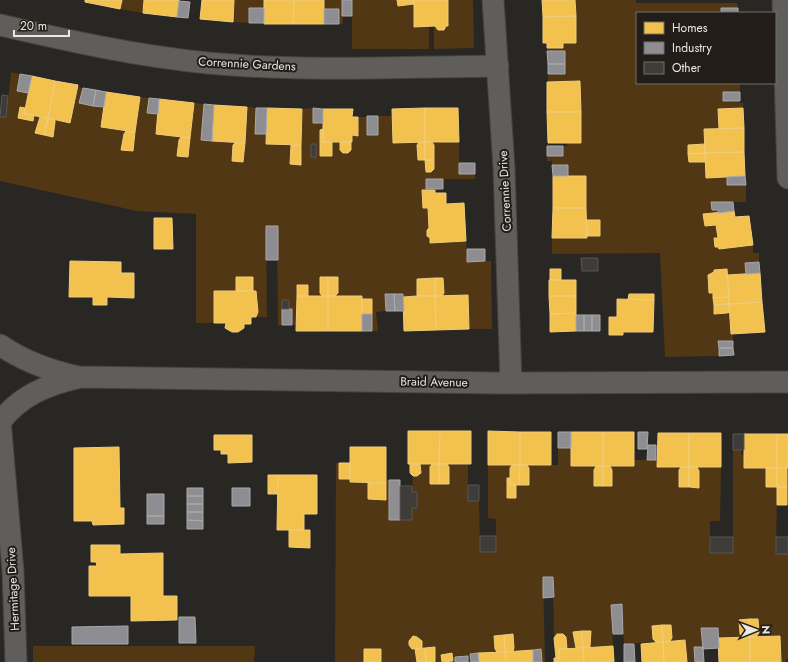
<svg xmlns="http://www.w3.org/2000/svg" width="788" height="662" viewBox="0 0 788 662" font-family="Jost,sans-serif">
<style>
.green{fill:#513714}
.homes{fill:#f2c14e;stroke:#f0cc7b}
.industry{fill:#8d8d92;stroke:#a9a8aa}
.building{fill:#3e3c39;stroke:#595754}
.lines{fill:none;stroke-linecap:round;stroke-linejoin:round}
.street-casing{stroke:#454341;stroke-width:23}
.street{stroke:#605e5b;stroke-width:21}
.labels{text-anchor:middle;stroke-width:4;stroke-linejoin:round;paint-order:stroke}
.street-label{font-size:12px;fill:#ebe7e3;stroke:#221d18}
</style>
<rect width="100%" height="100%" fill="#292724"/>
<path class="green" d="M 122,0 L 144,0 L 143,13 L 120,9 Z
M 234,0 L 264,0 L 264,8 L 249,8 L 249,23 L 233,22 Z
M 324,0 L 342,0 L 343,24 L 339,24 L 339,9 L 324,9 Z
M 352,0 L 397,0 L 398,6 L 414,4 L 414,27 L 429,26 L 429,49 L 352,49 Z
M 448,0 L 473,0 L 474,48 L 434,49 L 434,26 L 438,30 L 443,30 L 446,26 L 448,26 Z
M 575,0 L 636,0 L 636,3 L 737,3 L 738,8 L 721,8 L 721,13 L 637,13 L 637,83 L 740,83 L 740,92 L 723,92 L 723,101 L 743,103 L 743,108 L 718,109 L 719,129 L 705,129 L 705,144 L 688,145 L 689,162 L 706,162 L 706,178 L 727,177 L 727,185 L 746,185 L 746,202 L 712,202 L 718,213 L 703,214 L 705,226 L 716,225 L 718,238 L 714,238 L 715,247 L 718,247 L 719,249 L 753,245 L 753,253 L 759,253 L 759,262 L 745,263 L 746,274 L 727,275 L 727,269 L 714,270 L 714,272 L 708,275 L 709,293 L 713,293 L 714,314 L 730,312 L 731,334 L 733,334 L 733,341 L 718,341 L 719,356 L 665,357 L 660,253 L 552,254 L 552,238 L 600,236 L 600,220 L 586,220 L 586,176 L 568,176 L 568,165 L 552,165 L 552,161 L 547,161 L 547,156 L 563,155 L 563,146 L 567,146 L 567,143 L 581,143 L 580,81 L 548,82 L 548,74 L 565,74 L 565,51 L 547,51 L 547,48 L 563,48 L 563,43 L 576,43 Z
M 11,72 L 20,74 L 17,91 L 28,93 L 25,108 L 20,107 L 18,118 L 33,121 L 34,115 L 40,117 L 36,133 L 52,137 L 55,120 L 70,122 L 78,87 L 83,88 L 79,103 L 104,107 L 101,127 L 126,131 L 124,134 L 121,149 L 132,151 L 140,97 L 149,98 L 147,113 L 158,114 L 156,134 L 181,137 L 179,140 L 178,156 L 188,157 L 194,103 L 204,104 L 201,140 L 235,143 L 233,145 L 243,162 L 247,107 L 256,108 L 255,134 L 266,134 L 266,144 L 291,145 L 290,164 L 301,164 L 302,109 L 313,108 L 313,123 L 323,123 L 323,129 L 320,130 L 320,156 L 332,156 L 332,142 L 340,142 L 340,150 L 343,153 L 348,153 L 351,150 L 352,135 L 358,136 L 358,117 L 367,117 L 367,135 L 378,116 L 392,116 L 419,142 L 417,145 L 418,160 L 425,160 L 426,172 L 431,172 L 434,169 L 434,145 L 432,142 L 459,142 L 459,174 L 475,174 L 475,179 L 426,179 L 426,189 L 435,189 L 422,191 L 423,208 L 428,208 L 429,228 L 427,230 L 427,235 L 430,238 L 430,243 L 466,241 L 467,261 L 491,261 L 492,329 L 469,329 L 468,296 L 442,296 L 444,293 L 443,278 L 417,279 L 417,296 L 403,297 L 403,294 L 385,294 L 386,311 L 376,312 L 378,331 L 372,331 L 372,299 L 362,299 L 362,296 L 335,296 L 338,293 L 338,277 L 320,277 L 322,296 L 308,296 L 308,285 L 297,285 L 296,325 L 292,325 L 292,309 L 289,309 L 288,300 L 282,300 L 282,325 L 278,325 L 277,226 L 266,226 L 267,317 L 256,317 L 258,306 L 256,305 L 256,291 L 253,291 L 253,277 L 237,277 L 236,291 L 214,291 L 214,323 L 196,323 L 196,214 L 137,211 L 0,181 L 0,117 L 6,117 Z
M 558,448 L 571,448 L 571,466 L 596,466 L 594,470 L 594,486 L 612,486 L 612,470 L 610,466 L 634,466 L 634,460 L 657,460 L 658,467 L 681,467 L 679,470 L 680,487 L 698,488 L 697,467 L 721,467 L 720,521 L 710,521 L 710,552 L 733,552 L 733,450 L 741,450 L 741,454 L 766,468 L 766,487 L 777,487 L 776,554 L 788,553 L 788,537 L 788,659 L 786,659 L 786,662 L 781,662 L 780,636 L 756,637 L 759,633 L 758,619 L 740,620 L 740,634 L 742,637 L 718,638 L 718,628 L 701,628 L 703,647 L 694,648 L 695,662 L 687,662 L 685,640 L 670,641 L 672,638 L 671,625 L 652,626 L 653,639 L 656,642 L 624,644 L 622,604 L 611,605 L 613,646 L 590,647 L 591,631 L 573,632 L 576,648 L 567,649 L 566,637 L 563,634 L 557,634 L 554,638 L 553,577 L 543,577 L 545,662 L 542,662 L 541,649 L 513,651 L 514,648 L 513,634 L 494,636 L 495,649 L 497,652 L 471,654 L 471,662 L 468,662 L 468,656 L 455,657 L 455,661 L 453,661 L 452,653 L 442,655 L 442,662 L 435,662 L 435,647 L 422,648 L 422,641 L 417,637 L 413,636 L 409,641 L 409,645 L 412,649 L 415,649 L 417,662 L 381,662 L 364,649 L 364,662 L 335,662 L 336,463 L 339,463 L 339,479 L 350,479 L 350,482 L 368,483 L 368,499 L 386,500 L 386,480 L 389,480 L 389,520 L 412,520 L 412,508 L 417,508 L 417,492 L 412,492 L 413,476 L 417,476 L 421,473 L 420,464 L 432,464 L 430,467 L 430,484 L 449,484 L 447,464 L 468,465 L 468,501 L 479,501 L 480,552 L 496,552 L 496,519 L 488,518 L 488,465 L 512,465 L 510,468 L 510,478 L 507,478 L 507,497 L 516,498 L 516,485 L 529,485 L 529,468 L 527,465 L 558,465 Z
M 33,646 L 255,646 L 254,662 L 33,662 Z"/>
<path class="homes" d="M 85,0 L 122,0 L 120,9 L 85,2 Z
M 144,0 L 179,0 L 177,17 L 143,13 Z
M 202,0 L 234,0 L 233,22 L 200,19 Z
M 264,0 L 294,0 L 293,24 L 264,24 Z
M 294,0 L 324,0 L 324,24 L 293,24 Z
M 397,0 L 414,0 L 414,4 L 398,6 Z
M 414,0 L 448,0 L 448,26 L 446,26 L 444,30 L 438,30 L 435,26 L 414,27 Z
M 542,0 L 575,0 L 576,16 L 543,17 Z
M 576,16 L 576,43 L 563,43 L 563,48 L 547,48 L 547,43 L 543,43 L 543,17 Z
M 32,76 L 55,81 L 48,118 L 24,114 Z
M 55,81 L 78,85 L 70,123 L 48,118 Z
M 580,81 L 581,112 L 547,112 L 547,82 Z
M 106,92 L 140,97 L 135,132 L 101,127 Z
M 159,99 L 194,103 L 190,138 L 156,134 Z
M 214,105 L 247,107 L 245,143 L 212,141 Z
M 20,107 L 25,108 L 24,114 L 34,115 L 33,121 L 18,118 Z
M 267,108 L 302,109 L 301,145 L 266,144 Z
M 425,108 L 458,108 L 459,142 L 425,142 Z
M 425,108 L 425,142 L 393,143 L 392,109 Z
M 743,108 L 744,128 L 719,129 L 718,109 Z
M 323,109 L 353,109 L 352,117 L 358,117 L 358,136 L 352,135 L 352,142 L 323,142 Z
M 547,112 L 581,112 L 581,143 L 548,143 Z
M 40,117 L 48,118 L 44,135 L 35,133 Z
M 48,118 L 55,120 L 55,122 L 53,137 L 44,135 Z
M 744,128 L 744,152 L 705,153 L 704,129 Z
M 323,129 L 323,142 L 332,142 L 332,156 L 320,156 L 320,130 Z
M 126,131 L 135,132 L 133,151 L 121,150 L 124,134 Z
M 181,137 L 190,138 L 188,157 L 177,156 L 179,140 Z
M 340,142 L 351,142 L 351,150 L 348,153 L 343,153 L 340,150 Z
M 419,142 L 425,142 L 425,160 L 418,160 L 417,145 Z
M 425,142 L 432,142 L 434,145 L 434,160 L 425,160 Z
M 235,143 L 245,143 L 243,162 L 232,161 L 233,145 Z
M 705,144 L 705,153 L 688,154 L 688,145 Z
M 291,145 L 301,145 L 301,165 L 290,164 Z
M 744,152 L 745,176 L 706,178 L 705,153 Z
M 705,153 L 706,162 L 689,162 L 688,154 Z
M 425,160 L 434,160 L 434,169 L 431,172 L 426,172 Z
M 553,176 L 586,176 L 586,208 L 553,208 Z
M 422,190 L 435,190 L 435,193 L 446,193 L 446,204 L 464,203 L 466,241 L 430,243 L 430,238 L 427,236 L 427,230 L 429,228 L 428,208 L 423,208 Z
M 553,208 L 586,208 L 587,238 L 552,238 Z
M 734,211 L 735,217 L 749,216 L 753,245 L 719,249 L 718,247 L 715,247 L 714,238 L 718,238 L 716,225 L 705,226 L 703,214 Z
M 154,218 L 172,218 L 173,249 L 154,249 Z
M 586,220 L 600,220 L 600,236 L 587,236 Z
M 70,261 L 121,262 L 121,273 L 134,273 L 134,298 L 107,297 L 107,305 L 93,305 L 93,297 L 69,297 Z
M 550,269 L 561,269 L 561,280 L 550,280 Z
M 727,269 L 729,297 L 713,298 L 713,293 L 709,293 L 708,275 L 714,272 L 714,270 Z
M 760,273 L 762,302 L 729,304 L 727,275 Z
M 236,277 L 253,277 L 253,291 L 236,291 Z
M 320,277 L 328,277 L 328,296 L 322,296 L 320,293 Z
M 328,277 L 338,277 L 338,293 L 335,296 L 328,296 Z
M 435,278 L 435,296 L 417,296 L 417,279 Z
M 435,278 L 443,278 L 444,293 L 442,296 L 435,296 Z
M 549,280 L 576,280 L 576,296 L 549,296 Z
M 297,285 L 308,285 L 308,296 L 297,296 Z
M 214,291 L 256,291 L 258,312 L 256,317 L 251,317 L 251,324 L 244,324 L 244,328 L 238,332 L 232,332 L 225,328 L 226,323 L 214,323 Z
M 629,294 L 654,294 L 654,300 L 628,299 Z
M 468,295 L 469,329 L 436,330 L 435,296 Z
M 297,296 L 328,296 L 328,331 L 296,331 Z
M 328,296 L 362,296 L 362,331 L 328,331 Z
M 417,296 L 435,296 L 436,330 L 404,331 L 403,297 Z
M 549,296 L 576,296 L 576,313 L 550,314 Z
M 729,297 L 729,304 L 714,305 L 713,298 Z
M 362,299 L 372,299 L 372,314 L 362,314 Z
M 617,299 L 654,300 L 653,332 L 623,332 L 623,335 L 609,335 L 609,317 L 617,317 Z
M 762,302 L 765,332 L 731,334 L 729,304 Z
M 729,304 L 730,312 L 727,313 L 714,314 L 714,305 Z
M 576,313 L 576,331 L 550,332 L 550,314 Z
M 408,431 L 440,431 L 439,464 L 408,464 Z
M 440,431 L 471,431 L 471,464 L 439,464 Z
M 488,431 L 520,432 L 520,465 L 488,465 Z
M 520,432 L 551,432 L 551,465 L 520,465 Z
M 571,432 L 603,432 L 603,466 L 571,466 Z
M 603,432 L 634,432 L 634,466 L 603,466 Z
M 658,433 L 689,433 L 689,467 L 657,467 Z
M 689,433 L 721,433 L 721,467 L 689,467 Z
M 744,434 L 777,434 L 777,468 L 744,468 Z
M 777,434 L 788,434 L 788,468 L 777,468 Z
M 214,435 L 252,435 L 252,462 L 228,463 L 228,454 L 221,454 L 221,450 L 214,450 Z
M 119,447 L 120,508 L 124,508 L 124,524 L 93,525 L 92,521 L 74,521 L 74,448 Z
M 350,447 L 386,447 L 386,483 L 350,482 Z
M 339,463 L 350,463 L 350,479 L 339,479 Z
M 410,464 L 420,464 L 421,473 L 417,476 L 413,476 L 410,473 Z
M 432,464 L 439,464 L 439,484 L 430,484 L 430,467 Z
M 439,464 L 447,464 L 449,467 L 449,484 L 439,484 Z
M 512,465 L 520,465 L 519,485 L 510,485 L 510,468 Z
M 520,465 L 527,465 L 529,468 L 529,485 L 519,485 Z
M 596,466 L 603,466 L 603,486 L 594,486 L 594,470 Z
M 603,466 L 610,466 L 612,470 L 612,486 L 603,486 Z
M 681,467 L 689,467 L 689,487 L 679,487 L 679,470 Z
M 689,467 L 697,467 L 699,471 L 699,488 L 689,487 Z
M 766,468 L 777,468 L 777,487 L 766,487 Z
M 777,468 L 787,468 L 787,487 L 777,487 Z
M 268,475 L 278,475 L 277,494 L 268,494 Z
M 278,475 L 317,475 L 317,514 L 304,514 L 304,530 L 277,530 Z
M 507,478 L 510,478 L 510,485 L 516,485 L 516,498 L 507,498 Z
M 368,483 L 386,483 L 386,500 L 368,499 Z
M 777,487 L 787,487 L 787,505 L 777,505 Z
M 289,530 L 310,530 L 310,548 L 289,547 Z
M 91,545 L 120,545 L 120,554 L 163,553 L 163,596 L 177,596 L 177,620 L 131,621 L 131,596 L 89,596 L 89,566 L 97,566 L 96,562 L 91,562 Z
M 749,619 L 758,619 L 759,633 L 756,637 L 750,637 Z
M 749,619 L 750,637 L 742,637 L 740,634 L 739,620 Z
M 662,625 L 663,642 L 656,642 L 653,639 L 652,626 Z
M 662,625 L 671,625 L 672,638 L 670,641 L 663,642 Z
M 582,631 L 583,648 L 576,648 L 573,632 Z
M 582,631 L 591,631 L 590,647 L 583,648 Z
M 513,634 L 514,648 L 513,651 L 505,652 L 504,635 Z
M 557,634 L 563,634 L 566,637 L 567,649 L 559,649 L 560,658 L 556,658 L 554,638 Z
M 504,635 L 505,652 L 497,652 L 495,649 L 494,636 Z
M 413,636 L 417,637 L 422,641 L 422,648 L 412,649 L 409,645 L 409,641 Z
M 780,636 L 781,662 L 750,662 L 750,637 Z
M 750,637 L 750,662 L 719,662 L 718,638 Z
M 685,640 L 687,662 L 664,662 L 663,642 Z
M 663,642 L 664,662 L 642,662 L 641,644 Z
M 613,646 L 614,662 L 584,662 L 583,648 Z
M 435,647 L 435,662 L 426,662 L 425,648 Z
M 425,648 L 426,662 L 417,662 L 415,649 Z
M 583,648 L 584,662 L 554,662 L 554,658 L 560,658 L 559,649 Z
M 364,649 L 381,649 L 381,662 L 364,662 Z
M 533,650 L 533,662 L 506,662 L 505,652 Z
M 505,652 L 506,662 L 479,662 L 478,653 Z
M 452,653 L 453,661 L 442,662 L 441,655 Z"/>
<path class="industry" d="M 342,0 L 352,0 L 352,16 L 342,16 Z
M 179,1 L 190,2 L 188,18 L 177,17 Z
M 249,8 L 264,8 L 264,23 L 249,23 Z
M 721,8 L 738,8 L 738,13 L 721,13 Z
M 324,9 L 339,9 L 339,24 L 324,24 Z
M 547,51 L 565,51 L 565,64 L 548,64 Z
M 548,64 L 565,64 L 565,74 L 548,74 Z
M 20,74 L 32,76 L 28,93 L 17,91 Z
M 83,88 L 96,90 L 93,106 L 79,103 Z
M 96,90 L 106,92 L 104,107 L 93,106 Z
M 723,92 L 740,92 L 740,101 L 723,101 Z
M 149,98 L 159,99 L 158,114 L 147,113 Z
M 204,104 L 214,105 L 212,141 L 201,140 Z
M 256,108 L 267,108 L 266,134 L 255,134 Z
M 313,108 L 323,109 L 323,123 L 313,123 Z
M 367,116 L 378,116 L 378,135 L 367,135 Z
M 547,146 L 563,146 L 563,156 L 547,156 Z
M 459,163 L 475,163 L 475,174 L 459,174 Z
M 552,165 L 568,165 L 568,176 L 553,176 Z
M 745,176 L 746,185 L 727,185 L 727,177 Z
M 426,179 L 443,179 L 443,189 L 426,189 Z
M 711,202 L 733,202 L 734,211 L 718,213 L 718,210 L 712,210 Z
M 266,226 L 278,226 L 278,260 L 266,260 Z
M 467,249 L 485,249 L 485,261 L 467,262 Z
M 759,262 L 760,273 L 746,274 L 745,263 Z
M 385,294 L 394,294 L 395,311 L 386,311 Z
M 394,294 L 403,294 L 404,311 L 395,311 Z
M 282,309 L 292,309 L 292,325 L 282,325 Z
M 362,314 L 372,314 L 372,331 L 362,331 Z
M 576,315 L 584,315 L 584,331 L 576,331 Z
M 584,315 L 592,315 L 592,331 L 584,331 Z
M 592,315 L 600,315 L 600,331 L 592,331 Z
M 718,341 L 733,341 L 733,348 L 719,348 Z
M 719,348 L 733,348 L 734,355 L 719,356 Z
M 558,432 L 571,432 L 571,448 L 558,448 Z
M 638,432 L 648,432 L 647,449 L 638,449 Z
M 648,445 L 656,445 L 656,460 L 647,460 Z
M 389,480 L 400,480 L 400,520 L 389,520 Z
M 187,488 L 203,488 L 203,496 L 187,496 Z
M 232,488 L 250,488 L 250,506 L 232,506 Z
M 147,494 L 164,494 L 164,516 L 147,516 Z
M 187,496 L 203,496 L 203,504 L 187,504 Z
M 187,504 L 203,504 L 203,512 L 187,512 Z
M 187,512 L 203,512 L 203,521 L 187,520 Z
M 147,516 L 164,516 L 164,524 L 147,524 Z
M 187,520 L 203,521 L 203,529 L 187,529 Z
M 543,577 L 553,577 L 554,597 L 543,598 Z
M 622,604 L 623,634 L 613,634 L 611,605 Z
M 179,617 L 195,617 L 196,643 L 179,643 Z
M 128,626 L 128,644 L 72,644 L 72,627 Z
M 701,628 L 718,628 L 719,648 L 703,649 Z
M 624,644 L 634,644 L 635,662 L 624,662 Z
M 694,647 L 703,647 L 704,662 L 695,662 Z
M 541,649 L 542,662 L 533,662 L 533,650 Z
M 478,653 L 479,662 L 471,662 L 470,654 Z
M 468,656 L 468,662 L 455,662 L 455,657 Z"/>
<path class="building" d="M 2,95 L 8,96 L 6,117 L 0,117 Z
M 311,144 L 316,144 L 316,157 L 311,157 Z
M 581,258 L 598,258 L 598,271 L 582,271 Z
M 282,300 L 289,300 L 289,309 L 282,309 Z
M 733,434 L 744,434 L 744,450 L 733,450 Z
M 468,485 L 479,485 L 479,501 L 468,501 Z
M 400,486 L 412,486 L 412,492 L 417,492 L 417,508 L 412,508 L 412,520 L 400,520 Z
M 480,536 L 496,536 L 496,552 L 480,552 Z
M 710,537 L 733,537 L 733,553 L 710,553 Z
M 776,537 L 788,537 L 788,554 L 776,554 Z"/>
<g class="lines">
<g class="street-casing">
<path id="street" d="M 493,0 L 504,168 L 511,383
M 783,0 L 788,178
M 0,25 C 69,41 137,56 208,63 C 304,72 402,67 498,66
M 0,345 C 25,362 50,371 79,377 L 497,383 L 788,382
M 0,420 L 13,571 L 16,662
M 0,422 C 20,396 46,385 77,378"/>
</g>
<use href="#street" class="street"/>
</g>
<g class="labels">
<g class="street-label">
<text transform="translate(247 64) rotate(3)" y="4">Corrennie Gardens</text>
<text transform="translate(505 191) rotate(-93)" y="4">Corrennie Drive</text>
<text transform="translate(434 382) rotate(1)" y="4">Braid Avenue</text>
<text transform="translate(13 589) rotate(-93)" y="4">Hermitage Drive</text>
</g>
</g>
<rect x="636" y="12" width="140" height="72" fill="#221d18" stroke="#726e69"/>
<rect x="644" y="22" width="20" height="12" fill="#f2c14e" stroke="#726e69"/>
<text x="672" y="32" font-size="12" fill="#ebe7e3">Homes</text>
<rect x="644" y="42" width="20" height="12" fill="#8d8d92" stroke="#726e69"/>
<text x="672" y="52" font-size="12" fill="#ebe7e3">Industry</text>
<rect x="644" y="62" width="20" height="12" fill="#3e3c39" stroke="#726e69"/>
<text x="672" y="72" font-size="12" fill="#ebe7e3">Other</text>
<g transform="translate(756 630) rotate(89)" stroke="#221d18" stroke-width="3" paint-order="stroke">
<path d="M0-3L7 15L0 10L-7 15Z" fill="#ebe7e3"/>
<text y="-6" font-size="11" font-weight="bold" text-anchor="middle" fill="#ebe7e3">N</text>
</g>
<path d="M14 30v6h55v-6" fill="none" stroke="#ebe7e3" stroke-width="2"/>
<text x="20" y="30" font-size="12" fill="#ebe7e3" stroke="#221d18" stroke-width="3" paint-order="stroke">20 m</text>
</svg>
